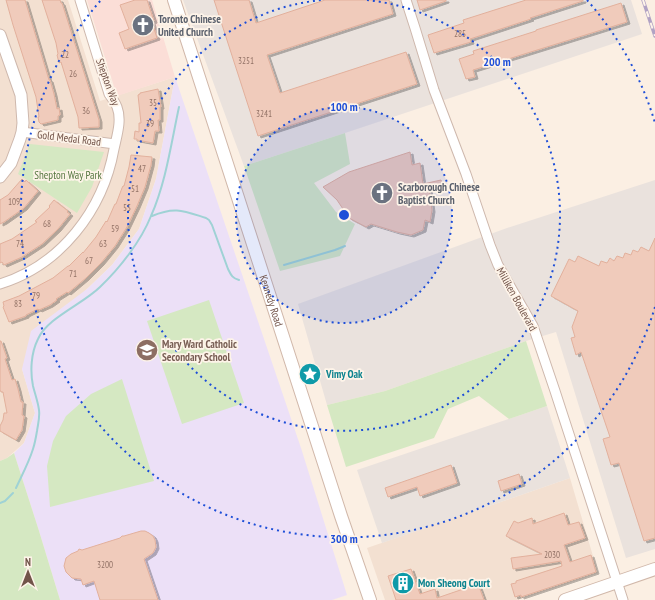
<svg xmlns="http://www.w3.org/2000/svg" width="655" height="600" viewBox="0 0 655 600" font-family="'PT Sans Narrow',sans-serif">
<style>
.residential{fill:#f3e0d1}
.commercial{fill:#fbded7}
.industrial{fill:#eae2dd}
.education{fill:#ece0f7}
.green{fill:#d5e8c2}
.lines{fill:none;stroke-linecap:round;stroke-linejoin:round}
.stream{stroke:#9fd2d5;stroke-width:2}
.building{fill:#f0cbbb;stroke:#e2b09c;filter:url(#shadow)}
.minor-casing{stroke:#ceb8ad;stroke-width:11}
.tertiary-casing{stroke:#ceb8ad;stroke-width:13}
.secondary-casing{stroke:#d1b8aa;stroke-width:14}
.minor{stroke:#fff;stroke-width:9}
.tertiary{stroke:#fff;stroke-width:11}
.secondary{stroke:#fff;stroke-width:12}
.rail-casing{stroke:#b1a2c4;stroke-width:3.5}
.rail{stroke:#fef4e9;stroke-width:2;stroke-dasharray:6;stroke-linecap:butt}
.ring{fill:none;stroke:#1d4ed8;stroke-width:2;stroke-dasharray:2 4}
.labels{text-anchor:middle;stroke-width:3.5;stroke-linejoin:round;paint-order:stroke}
.number-label{font-size:9px;fill:#927266}
.worship-label{font-size:11px;font-weight:bold;fill:#5b616d;stroke:#fef4e9;text-anchor:start}
.street-label{font-size:11px;fill:#72544a;stroke:#fef4e9}
.park-label{font-size:11px;fill:#577842;stroke:#fef4e9}
.education-label{font-size:11px;font-weight:bold;fill:#785e54;stroke:#fef4e9;text-anchor:start}
.culture-label{font-size:11px;font-weight:bold;fill:#0d838f;stroke:#fef4e9;text-anchor:start}
.centre{fill:#1d4ed8;stroke:#fef4e9;stroke-width:2}
.ring-label{font-size:12px;text-anchor:middle;font-weight:bold;fill:#1d4ed8;stroke:#fef4e9;stroke-width:3.5;stroke-linejoin:round;paint-order:stroke}
</style>
<defs>
<filter id="shadow"><feDropShadow dx="3" dy="2" stdDeviation="0" flood-color="#0004"/></filter>
</defs>
<rect width="100%" height="100%" fill="#fbefe3"/>
<path class="residential" d="M 0,0 L 68,0 L 100,101 L 175,77 L 156,179 L 139,229 L 112,265 L 87,289 L 22,369 L 35,413 L 24,443 L 7,458 L 0,461 Z
M 570,478 L 598,573 L 517,600 L 385,600 L 367,548 Z"/>
<path class="commercial" d="M 87,0 L 152,0 L 175,77 L 117,96 Z"/>
<path class="industrial" d="M 183,0 L 631,0 L 642,34 L 345,133 L 244,166 Z
M 655,180 L 655,549 L 626,558 L 556,332 L 526,341 L 385,391 L 327,405 L 298,304 L 507,228 Z
M 547,406 L 570,478 L 382,543 L 357,470 Z"/>
<path class="education" d="M 175,77 L 301,448 L 347,595 L 332,600 L 60,600 L 39,531 L 14,453 L 24,443 L 35,413 L 22,369 L 31,331 L 87,289 L 112,265 L 139,229 L 156,179 Z"/>
<path class="green" d="M 345,133 L 350,164 L 314,183 L 336,212 L 355,224 L 340,256 L 280,271 L 244,166 Z
M 30,144 L 104,152 L 92,187 L 77,213 L 18,174 Z
M 209,300 L 244,403 L 182,424 L 147,321 Z
M 526,341 L 547,406 L 509,419 L 479,396 L 448,409 L 434,438 L 346,467 L 327,405 L 385,391 Z
M 122,379 L 154,481 L 50,507 L 47,466 L 53,441 L 66,416 L 91,394 Z
M 14,453 L 39,531 L 60,600 L 0,600 L 0,461 L 7,458 Z"/>
<g class="lines">
<path class="stream" d="M 152,216 C 175,206 184,211 206,218 L 209,220 L 212,225 L 228,269 C 231,275 232,278 239,280
M 284,265 L 335,250 L 345,246
M 16,488 C 22,475 29,462 33,449 C 35,443 36,437 37,431 C 38,424 40,417 39,410 C 38,402 35,394 33,386 C 30,371 31,353 38,339 C 47,318 83,304 100,287 C 120,268 141,241 151,216 C 166,182 171,144 179,107
M 0,503 L 5,501 L 13,493"/>
</g>
<path class="building" d="M 6,0 L 25,0 L 49,80 L 50,80 L 54,94 L 57,109 L 59,108 L 60,115 L 58,116 L 58,120 L 41,124 L 39,122 L 38,117 L 39,117 L 36,97 L 13,25 Z
M 42,0 L 60,0 L 61,3 L 62,3 L 99,120 L 99,127 L 79,128 L 78,117 L 61,62 L 59,63 L 57,55 L 58,54 L 56,43 Z
M 135,0 L 147,0 L 154,21 L 152,22 L 157,38 L 125,49 L 119,33 L 129,29 L 120,5 Z
M 214,0 L 249,0 L 256,23 L 325,0 L 389,0 L 393,14 L 267,55 L 280,93 L 406,52 L 417,84 L 258,136 Z
M 417,0 L 446,0 L 446,1 L 420,10 Z
M 526,0 L 583,0 L 583,1 L 530,18 L 531,19 L 470,39 L 471,42 L 434,53 L 428,35 L 464,23 L 463,20 Z
M 621,3 L 627,22 L 473,70 L 475,77 L 466,79 L 459,59 L 474,54 L 473,51 L 536,31 L 536,30 Z
M 158,89 L 161,107 L 160,107 L 160,120 L 158,120 L 159,131 L 155,131 L 153,143 L 137,140 L 137,139 L 134,139 L 135,131 L 139,132 L 139,123 L 141,123 L 138,95 L 140,94 L 140,93 Z
M 410,152 L 412,165 L 420,163 L 423,184 L 441,180 L 442,183 L 429,188 L 432,210 L 430,222 L 425,220 L 423,230 L 411,235 L 397,232 L 371,224 L 366,227 L 349,218 L 337,200 L 323,187 L 349,172 Z
M 131,155 L 152,157 L 151,165 L 145,187 L 137,206 L 127,227 L 115,246 L 101,263 L 86,278 L 68,293 L 67,292 L 56,299 L 57,300 L 50,305 L 39,310 L 38,309 L 26,315 L 26,316 L 9,322 L 3,307 L 4,306 L 3,302 L 19,296 L 53,278 L 68,266 L 69,266 L 83,252 L 83,253 L 96,237 L 106,221 L 107,222 L 114,206 L 115,204 L 116,204 L 122,188 L 123,186 L 124,186 L 129,167 Z
M 22,179 L 25,182 L 26,180 L 38,191 L 24,208 L 4,222 L 0,224 L 0,200 L 8,195 Z
M 54,200 L 68,211 L 67,212 L 70,214 L 58,229 L 42,244 L 22,257 L 4,265 L 2,262 L 0,263 L 0,244 L 12,239 L 37,222 L 35,221 L 50,207 L 49,206 Z
M 655,238 L 655,538 L 644,541 L 619,463 L 611,465 L 603,439 L 610,437 L 581,352 L 576,355 L 571,338 L 575,337 L 572,327 L 578,311 L 551,296 L 569,259 L 575,262 L 578,256 L 599,266 L 601,261 L 607,263 L 610,258 L 614,261 L 617,256 L 623,258 L 625,253 L 631,255 L 633,250 L 638,252 L 641,247 L 649,251 Z
M 0,341 L 1,341 L 7,358 L 5,359 L 12,380 L 15,379 L 18,389 L 21,402 L 23,402 L 22,415 L 24,416 L 22,430 L 16,440 L 0,431 L 0,426 L 3,420 L 4,413 L 7,413 L 3,392 L 1,392 L 1,391 L 0,391 Z
M 451,465 L 457,483 L 420,496 L 417,487 L 388,497 L 385,488 Z
M 519,474 L 522,484 L 501,491 L 498,481 Z
M 564,513 L 568,525 L 579,522 L 585,538 L 564,545 L 570,562 L 591,555 L 596,572 L 521,597 L 521,595 L 515,597 L 511,584 L 516,583 L 516,581 L 562,566 L 561,561 L 513,569 L 511,558 L 542,554 L 506,536 L 514,521 L 518,523 L 532,518 L 533,524 Z
M 141,531 L 145,531 L 149,533 L 153,536 L 155,540 L 156,547 L 153,553 L 144,559 L 158,600 L 100,600 L 94,581 L 83,585 L 81,579 L 72,578 L 66,572 L 64,566 L 66,558 L 71,554 L 78,551 L 79,549 L 82,550 L 120,538 L 122,536 L 124,536 Z
M 411,569 L 420,594 L 435,589 L 437,598 L 478,584 L 484,600 L 396,600 L 388,576 Z"/>
<g class="lines">
<g class="minor-casing">
<path id="minor" d="M 406,0 L 415,28 L 434,90 L 466,174 L 490,245 L 498,265 L 533,326 L 555,391 L 623,600
M 22,132 L 115,144
M 0,284 C 61,265 103,210 114,149 C 117,135 122,120 117,107 C 115,102 112,98 109,94 L 80,0"/>
</g>
<g class="tertiary-casing">
<path id="tertiary" d="M 0,35 L 21,95 L 23,123 L 22,132 L 20,139 L 11,163 L 0,177"/>
</g>
<g class="secondary-casing">
<g id="secondary">
<path id="s1" d="M 174,0 L 341,516 L 370,600"/>
<path d="M 565,600 L 655,569"/>
</g>
</g>
<use href="#minor" class="minor"/>
<use href="#tertiary" class="tertiary"/>
<use href="#secondary" class="secondary"/>
<g class="rail-casing">
<path id="rail" d="M 643,0 L 655,36"/>
</g>
<use href="#rail" class="rail"/>
</g>
<circle cx="344" cy="215" r="108" fill="#1d4ed8" fill-opacity=".12"/>
<g class="ring">
<circle cx="344" cy="215" r="108"/>
<path d="M367 0A216 216 0 1 1 321 0"/>
<path d="M655 307A324 324 0 1 1 101 0M587 0A324 324 0 0 1 655 123"/>
</g>
<defs>
<g id="church-disc" transform="scale(1.15)"><circle r="9.5" fill="#6b7280" stroke="#fef4e9"/><path d="M-1.2-6h2.4v3.5h3.3v2.4h-3.3V6h-2.4V-.1h-3.3v-2.4h3.3Z" fill="#fff"/></g>
<g id="school-disc" transform="scale(1.15)"><circle r="9.5" fill="#8d6e63" stroke="#fef4e9"/><path d="M0-5L7-2L0 1L-7-2ZM-4 1L0 2.5L4 1V4Q0 6-4 4Z" fill="#fff"/></g>
<g id="sight-disc" transform="scale(1.15)"><circle r="9.5" fill="#0f9aa8" stroke="#fef4e9"/><path d="M0-6L1.8-2.2L6-1.7L2.9 1.2L3.7 5.4L0 3.3L-3.7 5.4L-2.9 1.2L-6-1.7L-1.8-2.2Z" fill="#fff"/></g>
<g id="building-disc" transform="scale(1.15)"><circle r="9.5" fill="#0f9aa8" stroke="#fef4e9"/><path d="M-4-6H4V6H1V3H-1V6H-4ZM-2.5-4.3h1.7v1.8h-1.7ZM.8-4.3h1.7v1.8H.8ZM-2.5-1h1.7V.8h-1.7ZM.8-1h1.7V.8H.8Z" fill="#fff"/></g>
</defs>
<g fill-rule="evenodd">
<use href="#church-disc" x="143" y="25"/>
<use href="#church-disc" x="382" y="193"/>
<use href="#school-disc" x="147" y="350"/>
<use href="#sight-disc" x="310" y="374"/>
<use href="#building-disc" x="403" y="583"/>
</g>
<g class="labels">
<g class="number-label">
<text x="460" y="37">285</text>
<text x="65" y="58">22</text>
<text x="246" y="64">3251</text>
<text x="73" y="77">26</text>
<text x="153" y="106">35</text>
<text x="86" y="114">36</text>
<text x="264" y="117">3241</text>
<text x="150" y="127">39</text>
<text x="142" y="172">47</text>
<text x="135" y="192">51</text>
<text x="14" y="205">109</text>
<text x="127" y="211">55</text>
<text x="47" y="227">68</text>
<text x="115" y="232">59</text>
<text x="20" y="247">74</text>
<text x="103" y="247">63</text>
<text x="89" y="264">67</text>
<text x="73" y="277">71</text>
<text x="36" y="299">79</text>
<text x="18" y="307">83</text>
<text x="552" y="558">2030</text>
<text x="105" y="568">3200</text>
</g>
<g class="worship-label">
<text x="158" y="23">Toronto Chinese<tspan x="158" dy="13">United Church</tspan></text>
<text x="398" y="191">Scarborough Chinese<tspan x="398" dy="13">Baptist Church</tspan></text>
</g>
<g class="street-label">
<text transform="translate(108 82) rotate(70)" y="4">Shepton Way</text>
<text transform="translate(69 138) rotate(7)" y="4">Gold Medal Road</text>
<text transform="translate(517 299) rotate(61)" y="4">Milliken Boulevard</text>
<text dy="4" stroke="none"><textPath href="#s1" startOffset="316">Kennedy Road</textPath></text>
</g>
<g class="park-label">
<text x="68" y="179">Shepton Way Park</text>
</g>
<g class="education-label">
<text x="162" y="348">Mary Ward Catholic<tspan x="162" dy="13">Secondary School</tspan></text>
</g>
<g class="culture-label">
<text x="326" y="378">Vimy Oak</text>
<text x="418" y="587">Mon Sheong Court</text>
</g>
</g>
<circle cx="344" cy="215" r="6" class="centre"/>
<g class="ring-label">
<text x="497" y="66">200 m</text>
<text x="344" y="111">100 m</text>
<text x="344" y="543">300 m</text>
</g>
<g transform="translate(28 572)" stroke="#fef4e9" stroke-width="3" paint-order="stroke">
<path d="M0-3L7 15L0 10L-7 15Z" fill="#72544a"/>
<text y="-6" font-size="11" font-weight="bold" text-anchor="middle" fill="#72544a">N</text>
</g>
</svg>
